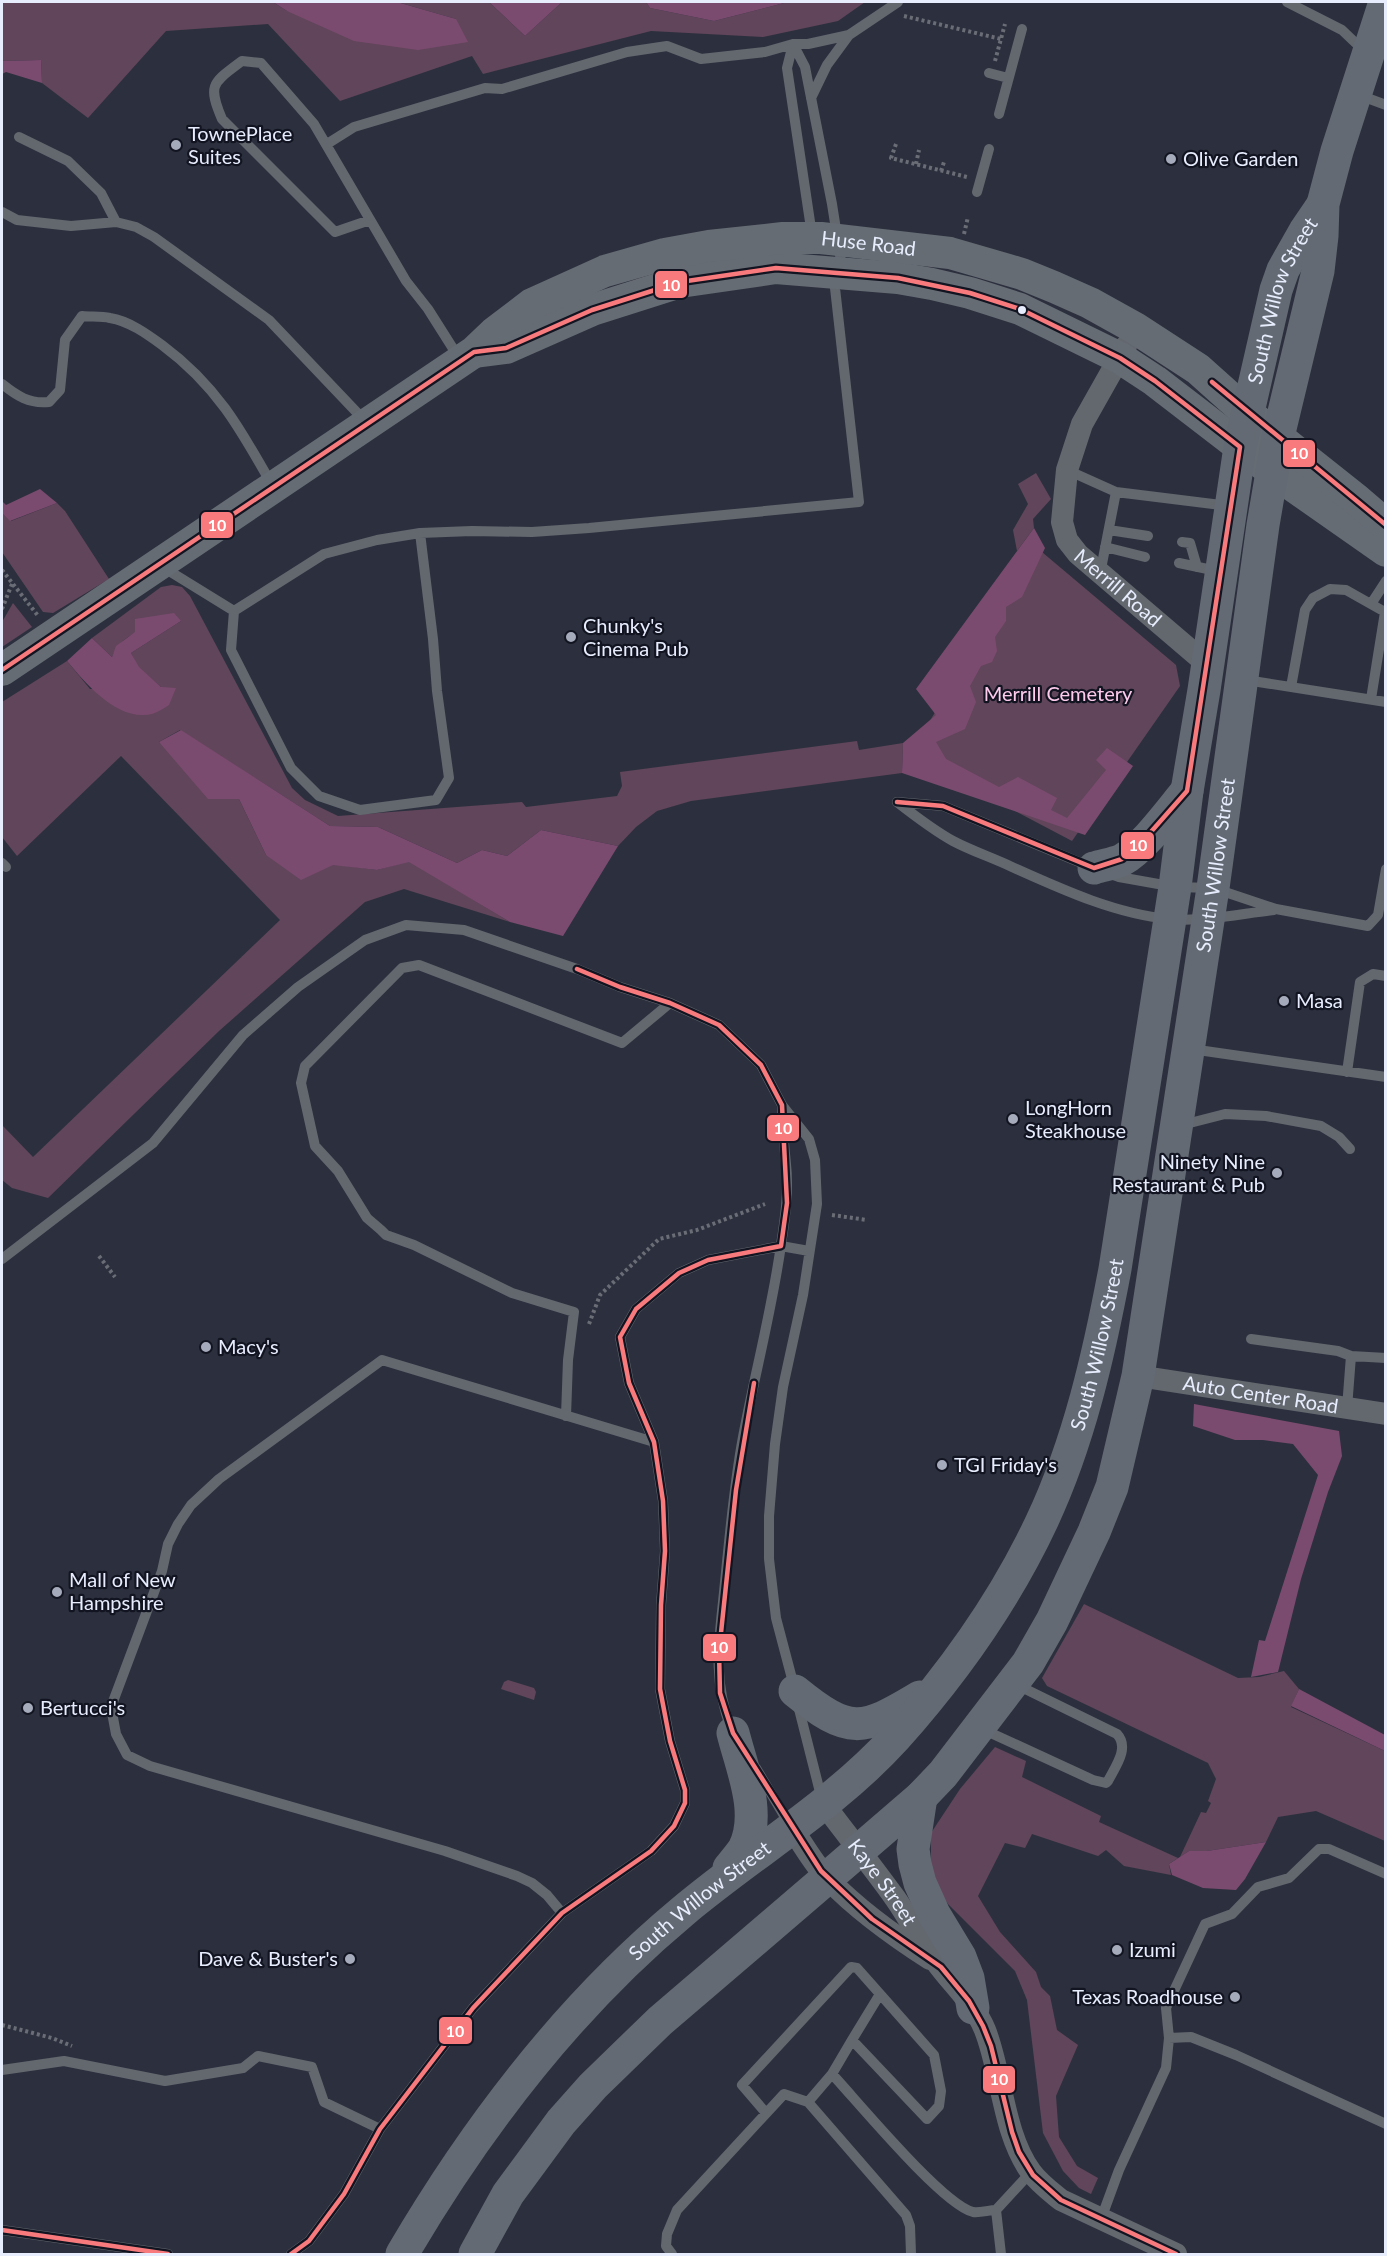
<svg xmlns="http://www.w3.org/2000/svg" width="1387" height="2256" viewBox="0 0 1387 2256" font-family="Lato,sans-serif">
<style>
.green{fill:#61455b}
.forest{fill:#7b4b6f}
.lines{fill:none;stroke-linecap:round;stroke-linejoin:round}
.path{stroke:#6a6d75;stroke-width:4;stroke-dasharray:3 3;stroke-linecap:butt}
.lane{stroke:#63686f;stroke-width:10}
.street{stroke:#63686f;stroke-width:22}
.secondary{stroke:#666c74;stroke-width:32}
.primary{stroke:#646a73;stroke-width:33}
.bus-1-casing{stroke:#121521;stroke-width:9}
.bus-1{stroke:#f87a7c;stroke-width:4.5}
.poi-dot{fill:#a6abbb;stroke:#121521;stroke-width:2}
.bus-dot{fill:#e8edfe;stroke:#121521;stroke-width:2}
.labels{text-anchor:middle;stroke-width:4.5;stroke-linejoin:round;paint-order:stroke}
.poi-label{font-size:20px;fill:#e8edfe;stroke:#121521;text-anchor:start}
.street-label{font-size:20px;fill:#e8edfe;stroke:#121521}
.park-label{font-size:20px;fill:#fecbed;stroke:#121521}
.line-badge{stroke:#121521;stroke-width:2}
.badge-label{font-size:16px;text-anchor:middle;font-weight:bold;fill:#fff}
</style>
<rect width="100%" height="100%" fill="#2c303e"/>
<path class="green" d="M 2,2 L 273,2 L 287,11 L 456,19 L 397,2 L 489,2 L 525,36 L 562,2 L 646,2 L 650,8 L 714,21 L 788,2 L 865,2 L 838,21 L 763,37 L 651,31 L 483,74 L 472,56 L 340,101 L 268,24 L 166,31 L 88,118 L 42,83 L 41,60 L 2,61 Z
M 1036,473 L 1051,499 L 1033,519 L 1034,528 L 1017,551 L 1013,530 L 1028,504 L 1018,484 Z
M 57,503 L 65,511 L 109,579 L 53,613 L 43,612 L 2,552 L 2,513 L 11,521 Z
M 1036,547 L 1176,665 L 1180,686 L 1072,841 L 909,755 Z
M 172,585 L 182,587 L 190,596 L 292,788 L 305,800 L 338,816 L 522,802 L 526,807 L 617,796 L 622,786 L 620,772 L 857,741 L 859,750 L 903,743 L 902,773 L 691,801 L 657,811 L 636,827 L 618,846 L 541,830 L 507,856 L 482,850 L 457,863 L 378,827 L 330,826 L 180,730 L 159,742 L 239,799 L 266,855 L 377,870 L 409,861 L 510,922 L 404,889 L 365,902 L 219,1031 L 48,1198 L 12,1188 L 2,1180 L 2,1125 L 33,1157 L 280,920 L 121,756 L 17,856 L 2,837 L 2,702 L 67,661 L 90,689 L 161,687 L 138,667 L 131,653 L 181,621 C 154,627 123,629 112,657 L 92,638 L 161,587 Z
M 13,603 L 32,627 L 2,647 L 2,622 Z
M 1084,1604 L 1238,1678 L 1259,1677 L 1284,1671 L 1299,1689 L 1291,1707 L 1385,1751 L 1385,1841 L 1316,1811 L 1278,1817 L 1266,1842 L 1207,1851 L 1189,1851 L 1180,1857 L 1201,1812 L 1206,1813 L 1211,1803 L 1208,1801 L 1216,1779 L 1208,1763 L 1047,1686 L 1042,1678 Z
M 508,1680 L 534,1688 L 536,1692 L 534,1700 L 501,1689 L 504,1682 Z
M 995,1747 L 1026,1761 L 1022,1777 L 1101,1816 L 1099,1822 L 1178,1858 L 1169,1864 L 1171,1875 L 1124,1866 L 1106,1850 L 1098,1856 L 1032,1834 L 1025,1848 L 1005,1843 L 978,1896 L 1000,1932 L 1036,1972 L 1041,1987 L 1050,1996 L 1057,2030 L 1078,2045 L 1056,2096 L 1059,2137 L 1077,2166 L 1098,2178 L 1091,2194 L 1079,2188 L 1063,2171 L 1043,2133 L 1027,2000 L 1015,1971 L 948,1904 L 937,1888 L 931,1866 L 931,1833 L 960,1789 Z"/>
<path class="forest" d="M 273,2 L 397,2 L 456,19 L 468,42 L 418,50 L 354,41 L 287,11 Z
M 489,2 L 562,2 L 525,36 Z
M 646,2 L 788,2 L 714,21 L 650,8 Z
M 41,60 L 42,83 L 6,72 L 2,74 L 2,61 Z
M 40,489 L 57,503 L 10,521 L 2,513 L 2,501 L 6,505 Z
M 1034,528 L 1045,548 L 1022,597 L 1006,607 L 1006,621 L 995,637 L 997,651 L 992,662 L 981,666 L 970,686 L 976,702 L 965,729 L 936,742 L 946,759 L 999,787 L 1018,777 L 1057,798 L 1051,810 L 1067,818 L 1106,770 L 1096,760 L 1107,748 L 1133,766 L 1085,835 L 902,773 L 903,743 L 936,715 L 916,689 Z
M 174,613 L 181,621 L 131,653 L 139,667 L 161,687 L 176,688 L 169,705 C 164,708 158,712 152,714 C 118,722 86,684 67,661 L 92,638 L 112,657 L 116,646 L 135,632 L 135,619 Z
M 181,730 L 330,826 L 378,827 L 457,863 L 482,850 L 507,856 L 541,830 L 618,846 L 563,936 L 510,922 L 409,862 L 377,870 L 333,865 L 301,880 L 266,855 L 239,799 L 208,799 L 159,742 Z
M 1194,1404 L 1339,1431 L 1342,1456 L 1328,1492 L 1301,1579 L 1278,1672 L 1251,1677 L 1259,1640 L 1265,1641 L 1318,1475 L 1293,1444 L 1263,1440 L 1235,1440 L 1193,1426 Z
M 1299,1689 L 1385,1735 L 1385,1751 L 1291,1706 Z
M 1266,1842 L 1245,1879 L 1236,1890 L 1203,1888 L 1172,1875 L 1169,1864 L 1189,1851 L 1207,1851 Z"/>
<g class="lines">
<path class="path" d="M 904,16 L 1001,39
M 995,61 L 1005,24
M 896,144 L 891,158 L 967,177
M 916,164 L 919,150
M 941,171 L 944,162
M 964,234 L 968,217
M 2,570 L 39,617
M 2,609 L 12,584
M 832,1215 L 867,1220
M 99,1256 L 115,1277
M 589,1324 L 600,1295 L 659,1239 L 697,1230 L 765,1204
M 2,2025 L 52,2038 L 72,2046"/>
<path class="lane" d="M 1287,2 L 1342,30 L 1364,51
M 793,44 L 787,68 L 812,235
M 989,73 L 1008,78
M 1359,95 L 1386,105
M 811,98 L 827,65 L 849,35
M 999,114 L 1022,29
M 19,137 L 68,161 L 101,193 L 116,222
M 327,144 L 354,127 L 485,88 L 502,89 L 627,52 L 667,46 L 701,59 L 765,52 L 793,44 L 808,44 L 849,35 L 898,2
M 977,192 L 989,149
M 2,212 L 17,220 L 71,226 L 116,222 L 136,227 L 154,237 L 269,320 L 365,421
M 370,220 L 335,232 L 222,119 C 207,84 213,83 242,61 L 261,63 L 314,124 L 406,281 L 428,309 L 459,358
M 2,384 C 17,396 29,404 49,402 L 60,390 L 65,340 L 82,316 C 91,317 101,316 110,318 C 129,321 147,334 162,345 C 216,385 240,428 272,485
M 1067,470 L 1116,492 L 1229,506
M 1109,530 L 1148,536
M 1182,542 L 1190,543 L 1197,567
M 1105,547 L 1145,557
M 1179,563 L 1217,571
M 161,566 L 234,611 L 324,554 L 377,540 L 420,533 L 472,531 L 532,532 L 589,528 L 859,502 L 835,288 L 843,274 L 832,204 L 805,67 L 793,44
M 1100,574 L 1116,492
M 1371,604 L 1386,581
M 234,611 L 231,650 L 291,768 L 319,796 L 360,810 L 436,800 L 449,778 L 437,691 L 433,639 L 420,533
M 1246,680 L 1386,702
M 1291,687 L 1305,610 L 1313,598 L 1330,589 L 1346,590 L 1385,612 L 1371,699
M 897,802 L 943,806 L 1091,867
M 897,802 C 915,816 933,830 953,841 C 972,851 993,858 1012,867 C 1061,889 1115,914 1169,919 C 1204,922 1239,914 1274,910
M 2,863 L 6,867
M 1108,873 L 1119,877 L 1175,887 L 1213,888 L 1276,909 L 1368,926 L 1378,915 L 1386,869
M 1191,1049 L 1386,1077
M 1347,1072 L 1360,982 L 1373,974 L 1386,976
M 1182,1125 L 1225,1114 L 1266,1116 L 1321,1126 L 1339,1137 L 1350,1149
M 2,1259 L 153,1143 L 243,1035 L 298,987 L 365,940 L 406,925 L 464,930 L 577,969 L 620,987 L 670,1003 L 719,1025 L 761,1065 L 782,1105 L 809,1139 L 815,1160 L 817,1204 L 803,1295 L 783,1387 L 775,1444 L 769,1516 L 769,1559 L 776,1618 L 795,1690
M 1251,1339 L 1338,1351 L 1351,1356 L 1347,1408
M 1351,1356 L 1386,1358
M 566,1416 L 568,1360 L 574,1312 L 512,1293 L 414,1245 L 386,1235 L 381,1230 L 367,1218 L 338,1171 L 315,1146 L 301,1083 L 305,1066 L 402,968 L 419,965 L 622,1043 L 670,1003
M 798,1705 L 822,1800
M 731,1729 C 711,1675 720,1637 725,1582 C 730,1533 734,1485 743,1437 C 755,1373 772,1310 781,1245 C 785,1219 789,1191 786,1164 C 784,1144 782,1125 782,1105
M 982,1729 L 1093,1780 L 1106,1783 L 1108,1781 C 1115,1767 1130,1748 1117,1734 L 1017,1685
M 756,1768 L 789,1824
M 562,1913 L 547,1895 L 532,1883 L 517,1876 L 445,1851 L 150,1766 L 127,1755 L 116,1734 L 111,1707 L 162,1571 L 168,1544 L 178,1524 L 191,1505 L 219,1479 L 382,1360 L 654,1442
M 1169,2038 L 1166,2008 L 1205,1924 L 1232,1914 L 1258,1887 L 1289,1878 L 1319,1849 L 1329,1849 L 1386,1874
M 852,2040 L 880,1994
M 2,2070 L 64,2061 L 165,2081 L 243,2068 L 258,2056 L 312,2067 L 324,2102 L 380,2129
M 808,2102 L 832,2074 C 858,2102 942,2204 973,2212 C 980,2213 989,2210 996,2210 L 1031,2172
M 766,2113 L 742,2085 L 851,1967 L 857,1968 L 934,2055 L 941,2091 L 939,2106 L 927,2119 L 852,2040 L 832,2074
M 996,2210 L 1001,2254
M 1101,2219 L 1119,2170 L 1166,2068 L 1169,2038 L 1191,2037 L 1236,2055 L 1386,2124
M 2,2230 L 168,2254
M 291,2254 L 309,2241 L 344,2194 L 380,2129 L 473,2008 L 562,1913 L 651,1851 L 674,1826 L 685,1803 L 685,1790 L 670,1741 L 660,1689 L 661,1605 L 665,1551 L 663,1501 L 654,1442 L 629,1383 L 620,1337 L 636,1309 L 679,1273 L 708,1260 L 781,1246 L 809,1251
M 672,2254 L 666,2246 L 667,2234 L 677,2210 L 784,2094 L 808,2102 L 906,2215 L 910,2226 L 911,2254"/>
<g class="street">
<path id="s1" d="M 1126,346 L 1082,424 L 1067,470 L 1062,522 L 1067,540 L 1078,554 L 1208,665"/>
<path id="s2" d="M 1138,1376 L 1386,1414"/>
<path id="s3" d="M 823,1803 C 847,1835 872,1866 895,1898 C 910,1919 921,1943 937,1963 C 953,1985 974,2003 985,2030 C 1002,2073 1003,2134 1031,2172 C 1039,2183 1050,2191 1061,2200 L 1176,2254"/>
<path d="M 791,1827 C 803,1844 814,1865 829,1880 C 859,1911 894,1936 930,1959"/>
</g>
<g class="secondary">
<path d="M 475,352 L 506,348 L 592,310 L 680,282 L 776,268 L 898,278 L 932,284 L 970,293 L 1020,309 L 1120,358 L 1155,381 L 1272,471 L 1386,551"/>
<path id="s4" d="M 2,670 L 474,352 L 494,333 L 532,304 L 605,271 L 665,254 L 709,246 L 783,238 L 821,238 L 950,253 L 1022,274 L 1054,287 L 1090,303 L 1135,328 L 1198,369 L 1246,412 L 1357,500 L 1386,525"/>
</g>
<g class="primary">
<path d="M 1094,868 C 1103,865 1113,864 1122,860 C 1143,849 1171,810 1187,791"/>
<path d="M 795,1691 C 849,1735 862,1732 920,1697"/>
<path d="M 921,1797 L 913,1849 L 915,1864 L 920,1883 L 934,1914 L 960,1957 L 968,1978 L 973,2008"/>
<path d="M 729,1868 C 734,1862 740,1855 744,1849 C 762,1813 742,1769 733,1733"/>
<path id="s5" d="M 402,2254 C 476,2128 568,2007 682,1912 C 752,1853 833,1806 895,1738 C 953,1673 1005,1600 1042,1521 C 1079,1442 1099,1354 1115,1269 L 1175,887 L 1187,791 L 1204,690 L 1240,447 L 1276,290 L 1283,270 L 1305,231 L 1322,206"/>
<path id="s6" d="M 475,2254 L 508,2194 L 561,2122 L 593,2086 L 660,2021 L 827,1878 L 921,1797 L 943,1774 L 1028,1663 L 1052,1621 L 1094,1532 L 1112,1487 L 1138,1376 L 1213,888 L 1263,525 L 1278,437 L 1318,271 L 1322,236 L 1323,204 L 1337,151 L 1385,2"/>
</g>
<g class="bus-1-casing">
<path id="bus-1" d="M 1212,382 L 1386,525
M 2,670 L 474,352 L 506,348 L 592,310 L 680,282 L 776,268 L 898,278 L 970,293 L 1020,309 L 1120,358 L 1155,381 L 1240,447 L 1187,791 L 1142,842 L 1122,859 L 1094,868 L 943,806 L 897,802
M 754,1383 L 736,1490 L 719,1652 L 720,1693 L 733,1733 L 821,1871 L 872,1919 L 941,1967 L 969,2001 L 983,2026 L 991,2046 L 1012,2132 L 1019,2152 L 1033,2175 L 1061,2200 L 1176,2254
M 2,2230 L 168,2254
M 291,2254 L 309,2241 L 344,2194 L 380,2129 L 473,2008 L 562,1913 L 651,1851 L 674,1826 L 685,1803 L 685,1790 L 670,1741 L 660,1689 L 661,1605 L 665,1551 L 663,1501 L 654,1442 L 629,1383 L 620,1337 L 636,1309 L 679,1273 L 708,1260 L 781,1246 L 787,1203 L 782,1105 L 761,1065 L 719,1025 L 670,1003 L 620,987 L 577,969"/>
</g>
<use href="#bus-1" class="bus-1"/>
</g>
<g class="poi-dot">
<circle cx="176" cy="145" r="6"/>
<circle cx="1171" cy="159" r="6"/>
<circle cx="571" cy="637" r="6"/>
<circle cx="1284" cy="1001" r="6"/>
<circle cx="1013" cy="1119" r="6"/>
<circle cx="1277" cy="1173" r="6"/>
<circle cx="206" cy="1347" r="6"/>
<circle cx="942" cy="1465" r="6"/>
<circle cx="57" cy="1592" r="6"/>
<circle cx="28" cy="1708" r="6"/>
<circle cx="1117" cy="1950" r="6"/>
<circle cx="350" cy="1959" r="6"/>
<circle cx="1235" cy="1997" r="6"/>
</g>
<circle class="bus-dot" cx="1022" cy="310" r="5"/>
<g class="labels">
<g class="poi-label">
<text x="188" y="141">TownePlace<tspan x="188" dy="23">Suites</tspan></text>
<text x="1183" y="166">Olive Garden</text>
<text x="583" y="633">Chunky's<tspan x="583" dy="23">Cinema Pub</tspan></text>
<text x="1296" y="1008">Masa</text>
<text x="1025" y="1115">LongHorn<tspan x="1025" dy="23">Steakhouse</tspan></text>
<text x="1265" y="1169" text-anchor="end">Ninety Nine<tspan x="1265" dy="23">Restaurant &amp; Pub</tspan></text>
<text x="218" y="1354">Macy's</text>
<text x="954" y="1472">TGI Friday's</text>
<text x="69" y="1587">Mall of New<tspan x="69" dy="23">Hampshire</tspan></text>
<text x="40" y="1715">Bertucci's</text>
<text x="1129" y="1957">Izumi</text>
<text x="338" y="1966" text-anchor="end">Dave &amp; Buster's</text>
<text x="1223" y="2004" text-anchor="end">Texas Roadhouse</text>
</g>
<g class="street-label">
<text dy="7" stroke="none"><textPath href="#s4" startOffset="992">Huse Road</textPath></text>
<text dy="7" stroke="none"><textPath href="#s5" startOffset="2230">South Willow Street</textPath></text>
<text dy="7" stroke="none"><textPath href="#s1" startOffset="279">Merrill Road</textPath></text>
<text dy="7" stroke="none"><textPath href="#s6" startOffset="1641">South Willow Street</textPath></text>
<text dy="7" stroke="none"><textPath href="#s5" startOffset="1168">South Willow Street</textPath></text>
<text dy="7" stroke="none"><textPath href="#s2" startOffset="124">Auto Center Road</textPath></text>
<text dy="7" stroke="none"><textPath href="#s3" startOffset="99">Kaye Street</textPath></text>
<text dy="7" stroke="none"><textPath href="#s5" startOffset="465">South Willow Street</textPath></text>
</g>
<g class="park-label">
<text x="1058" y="701">Merrill Cemetery</text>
</g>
</g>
<g class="line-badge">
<rect x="654" y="270" width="34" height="29" rx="6" fill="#f87a7c"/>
<rect x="1282" y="439" width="34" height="29" rx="6" fill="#f87a7c"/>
<rect x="200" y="511" width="34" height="28" rx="6" fill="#f87a7c"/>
<rect x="1120" y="831" width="35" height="29" rx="6" fill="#f87a7c"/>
<rect x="766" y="1114" width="34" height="28" rx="6" fill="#f87a7c"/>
<rect x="702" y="1633" width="35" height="29" rx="6" fill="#f87a7c"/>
<rect x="438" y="2016" width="35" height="29" rx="6" fill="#f87a7c"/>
<rect x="982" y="2065" width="34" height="29" rx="6" fill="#f87a7c"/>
</g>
<g class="badge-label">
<text x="671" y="291">10</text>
<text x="1299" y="459">10</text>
<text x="217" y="531">10</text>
<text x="1138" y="851">10</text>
<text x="783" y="1134">10</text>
<text x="719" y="1653">10</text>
<text x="455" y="2037">10</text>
<text x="999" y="2085">10</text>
</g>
<rect width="1387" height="2256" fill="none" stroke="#e8edfe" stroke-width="6"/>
</svg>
